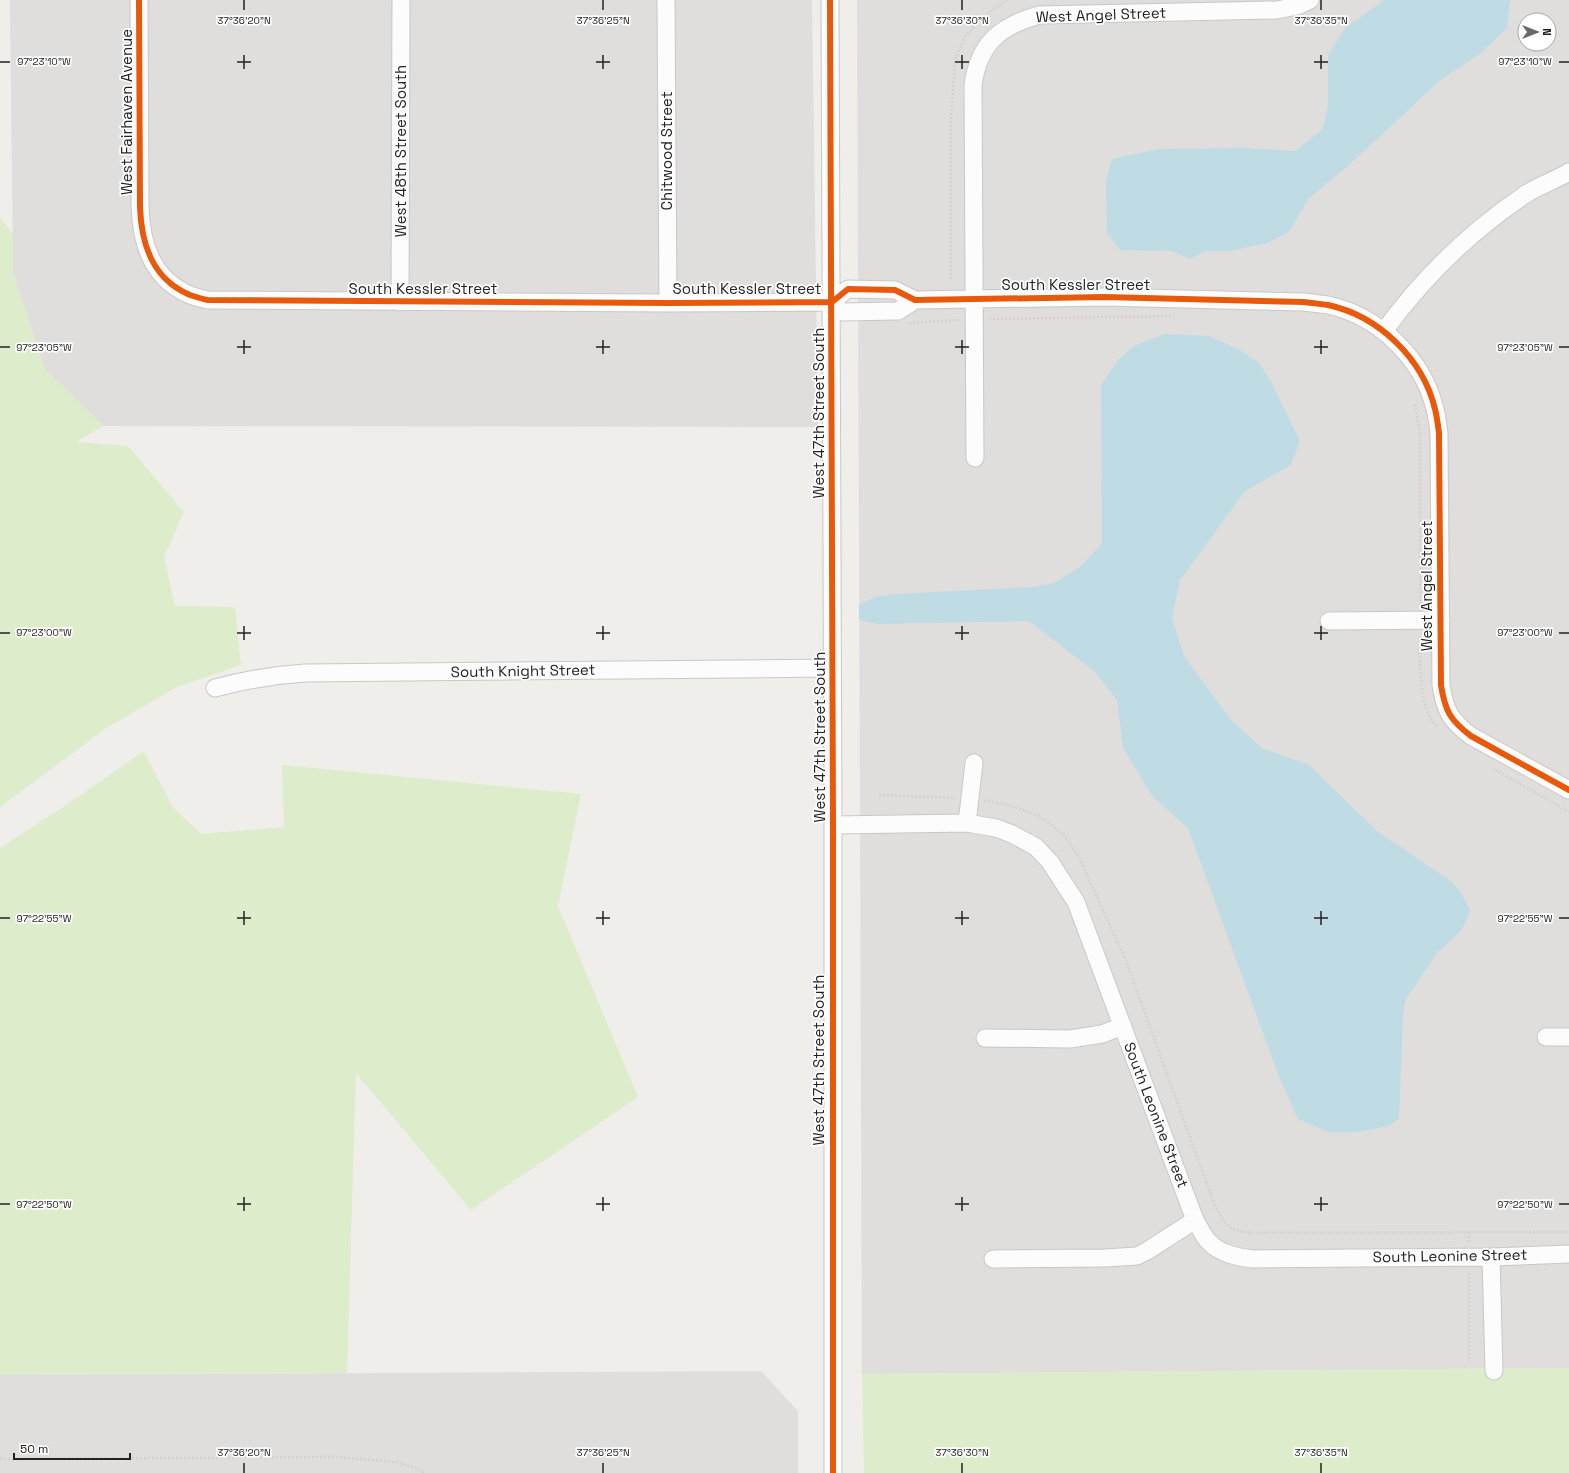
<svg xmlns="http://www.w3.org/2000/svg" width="1569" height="1473" viewBox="0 0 1569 1473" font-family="'Space Grotesk',sans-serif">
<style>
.residential{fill:#dfdedc;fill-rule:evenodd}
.grass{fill:#ddeccb}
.water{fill:#bfdbe3}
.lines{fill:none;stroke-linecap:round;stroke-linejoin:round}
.minor-casing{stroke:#c9c8c7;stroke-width:19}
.path{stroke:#dccecd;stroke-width:2.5;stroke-dasharray:2 2;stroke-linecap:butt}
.minor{stroke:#fdfcfc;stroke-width:17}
.cycleway-casing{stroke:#fff;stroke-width:8}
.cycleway{stroke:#e8590c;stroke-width:6}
.ticks{fill:none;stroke:#222;stroke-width:1.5}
.labels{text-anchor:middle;stroke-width:3.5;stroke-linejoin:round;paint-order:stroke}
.street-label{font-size:15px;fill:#222;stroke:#fff}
.ticks-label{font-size:10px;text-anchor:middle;fill:#222;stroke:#fff;stroke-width:3.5;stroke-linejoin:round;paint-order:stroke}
</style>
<rect width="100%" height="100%" fill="#f0eeeb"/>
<path class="residential" d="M 10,0 L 812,0 L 818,427 L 103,426 L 44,368 L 13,272 Z
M 857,0 L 1569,0 L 1569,1368 L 862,1374 ZM 1525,20 L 1549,20 L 1549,44 L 1525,44 Z
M 761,1371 L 798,1411 L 798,1473 L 0,1473 L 0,1375 Z"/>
<path class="grass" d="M 0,217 L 13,234 L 13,272 L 44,368 L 103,426 L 76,442 L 128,446 L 184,512 L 164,557 L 175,606 L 235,607 L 241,665 L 177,687 L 105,729 L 0,807 Z
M 144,751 L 172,806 L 201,834 L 284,827 L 282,765 L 581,794 L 558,906 L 638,1097 L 471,1210 L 356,1073 L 347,1373 L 0,1375 L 0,848 L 69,803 Z
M 1569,1368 L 1569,1473 L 864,1473 L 862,1374 Z"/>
<path class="water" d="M 1384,0 L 1510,0 L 1507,28 L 1481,53 L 1438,82 L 1350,164 L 1308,199 L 1289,232 L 1267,243 L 1230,251 L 1206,251 L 1190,259 L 1172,251 L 1120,250 L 1107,233 L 1106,181 L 1112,159 L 1158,149 L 1243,148 L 1295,151 L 1323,129 L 1328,104 L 1328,55 L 1345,28 Z
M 1165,334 L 1209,336 L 1240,350 L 1259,363 L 1272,384 L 1300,441 L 1291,465 L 1245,491 L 1180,580 L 1172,618 L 1184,656 L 1231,720 L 1262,748 L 1309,765 L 1377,831 L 1452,882 L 1462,894 L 1470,910 L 1464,926 L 1453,939 L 1437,953 L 1406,999 L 1403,1014 L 1399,1118 L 1389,1126 L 1357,1132 L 1329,1132 L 1298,1119 L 1278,1074 L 1188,828 L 1153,797 L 1123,748 L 1117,700 L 1095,672 L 1029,621 L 877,624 L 859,620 L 859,605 L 875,597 L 896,594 L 1032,587 L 1054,583 L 1080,567 L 1102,543 L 1101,385 L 1118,360 L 1134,346 Z"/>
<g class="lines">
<g class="minor-casing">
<path id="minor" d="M 139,0 L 140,206 C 141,244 152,279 190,295 C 196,297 202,299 208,300 L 668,303 L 832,302 L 848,289 L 895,290 L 915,300 L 1105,297 L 1304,302 C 1312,303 1321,304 1328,305 C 1379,316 1423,359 1435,409 C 1437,417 1438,425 1439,433 L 1441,685 C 1445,711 1450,720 1471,736 L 1569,790
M 666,0 L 668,303
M 830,0 L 833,825 L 833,1473
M 400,302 L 401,0
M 832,302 L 842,312 L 898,311 L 915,300
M 1384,331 C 1422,279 1470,232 1523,196 C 1537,186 1554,181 1569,172
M 975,458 L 973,85 C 979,43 1000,26 1039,15 L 1277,10 L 1297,6 L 1310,0
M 1329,621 L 1441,620
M 215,688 C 245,680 274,675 305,673 L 832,668
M 967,823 L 974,763
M 833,825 L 967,823 L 996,828 L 1012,834 L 1036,847 L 1050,862 L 1076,902 L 1195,1220 C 1199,1226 1203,1236 1208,1241 C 1220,1254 1237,1257 1253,1259 L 1491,1257 L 1569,1254
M 1546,1037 L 1569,1037
M 985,1038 L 1070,1039 L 1102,1034 L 1123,1026
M 1491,1257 L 1494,1371
M 993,1259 L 1105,1258 L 1137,1256 L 1147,1251 L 1195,1220"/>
</g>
<path class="path" d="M 951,279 L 951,119 L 955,60 L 965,37 L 984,15 L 1008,0
M 989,319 L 1174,316
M 909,323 L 960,320
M 1415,404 L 1420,434 L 1420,605
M 1420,636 C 1420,662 1418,708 1437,727
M 1492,768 L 1569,812
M 879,795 L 955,798
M 984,800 L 1015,807 L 1039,816 L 1064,835 L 1079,857 L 1126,961 L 1215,1206 C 1229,1232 1231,1231 1259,1233 L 1569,1232
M 1469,1232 L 1469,1242
M 1469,1273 L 1469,1362
M 0,1459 L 337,1457 L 396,1462 L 416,1468 L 424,1473"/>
<use href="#minor" class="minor"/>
<g class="cycleway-casing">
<path id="cycleway" d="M 139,0 L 140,206 C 141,244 152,279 190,295 C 196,297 202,299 208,300 L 668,303 L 832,302 L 848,289 L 895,290 L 915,300 L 1105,297 L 1304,302 C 1312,303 1321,304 1328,305 C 1379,316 1423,359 1435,409 C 1437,417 1438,425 1439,433 L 1441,685 C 1445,711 1450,720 1471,736 L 1569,790
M 830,0 L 833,825 L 833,1473"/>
</g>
<use href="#cycleway" class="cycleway"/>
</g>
<path class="ticks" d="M 244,0 L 244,10M 603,0 L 603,10M 962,0 L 962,10M 1321,0 L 1321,10M 244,55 L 244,69M 603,55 L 603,69M 962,55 L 962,69M 1321,55 L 1321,69M 0,62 L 10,62M 237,62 L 251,62M 596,62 L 610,62M 955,62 L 969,62M 1314,62 L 1328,62M 1559,62 L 1569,62M 244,340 L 244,354M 603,340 L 603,354M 962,340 L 962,354M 1321,340 L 1321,354M 0,347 L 10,347M 237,347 L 251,347M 596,347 L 610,347M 955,347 L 969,347M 1314,347 L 1328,347M 1559,347 L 1569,347M 244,626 L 244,640M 603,626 L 603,640M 962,626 L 962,640M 1321,626 L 1321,640M 0,633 L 10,633M 237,633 L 251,633M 596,633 L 610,633M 955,633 L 969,633M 1314,633 L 1328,633M 1559,633 L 1569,633M 244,911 L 244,925M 603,911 L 603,925M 962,911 L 962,925M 1321,911 L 1321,925M 0,918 L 10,918M 237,918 L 251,918M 596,918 L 610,918M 955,918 L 969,918M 1314,918 L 1328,918M 1559,918 L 1569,918M 244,1197 L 244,1211M 603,1197 L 603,1211M 962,1197 L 962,1211M 1321,1197 L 1321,1211M 0,1204 L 10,1204M 237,1204 L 251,1204M 596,1204 L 610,1204M 955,1204 L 969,1204M 1314,1204 L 1328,1204M 1559,1204 L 1569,1204M 244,1463 L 244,1473M 603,1463 L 603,1473M 962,1463 L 962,1473M 1321,1463 L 1321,1473"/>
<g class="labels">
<g class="street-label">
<text transform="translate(1101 15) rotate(-2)" y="5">West Angel Street</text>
<text transform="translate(127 112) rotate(-90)" y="5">West Fairhaven Avenue</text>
<text transform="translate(401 151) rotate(-90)" y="5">West 48th Street South</text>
<text transform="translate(667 151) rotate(-90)" y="5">Chitwood Street</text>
<text x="1076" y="290">South Kessler Street</text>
<text x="423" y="294">South Kessler Street</text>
<text x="747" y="294">South Kessler Street</text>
<text transform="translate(819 413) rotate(-90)" y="5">West 47th Street South</text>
<text transform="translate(1427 586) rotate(-90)" y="5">West Angel Street</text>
<text transform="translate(523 671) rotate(-1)" y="5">South Knight Street</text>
<text transform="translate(820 737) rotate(-90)" y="5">West 47th Street South</text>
<text transform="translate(819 1060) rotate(-90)" y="5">West 47th Street South</text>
<text transform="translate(1156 1115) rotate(69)" y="5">South Leonine Street</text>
<text transform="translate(1450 1256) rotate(-1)" y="5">South Leonine Street</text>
</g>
</g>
<g class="ticks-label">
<text x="244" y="24">37°36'20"N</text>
<text x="603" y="24">37°36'25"N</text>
<text x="962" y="24">37°36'30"N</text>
<text x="1321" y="24">37°36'35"N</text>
<text x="1525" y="65">97°23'10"W</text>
<text x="44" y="65">97°23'10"W</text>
<text x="1525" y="351">97°23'05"W</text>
<text x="44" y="351">97°23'05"W</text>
<text x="1525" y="636">97°23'00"W</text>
<text x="44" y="636">97°23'00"W</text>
<text x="1525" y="922">97°22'55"W</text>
<text x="44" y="922">97°22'55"W</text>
<text x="44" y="1208">97°22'50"W</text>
<text x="1525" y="1208">97°22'50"W</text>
<text x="244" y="1456">37°36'20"N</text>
<text x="603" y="1456">37°36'25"N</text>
<text x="962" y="1456">37°36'30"N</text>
<text x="1321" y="1456">37°36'35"N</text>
</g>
<g transform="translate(1537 32) rotate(90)"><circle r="19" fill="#ffffff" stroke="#a7a7a7"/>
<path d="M0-3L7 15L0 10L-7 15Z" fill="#6a6968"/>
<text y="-6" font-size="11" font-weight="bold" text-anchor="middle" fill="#222222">N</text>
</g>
<path d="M14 1453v6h116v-6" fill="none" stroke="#222222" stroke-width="2"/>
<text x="20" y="1453" font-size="12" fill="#222222" stroke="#ffffff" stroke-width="3" paint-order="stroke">50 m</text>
</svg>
